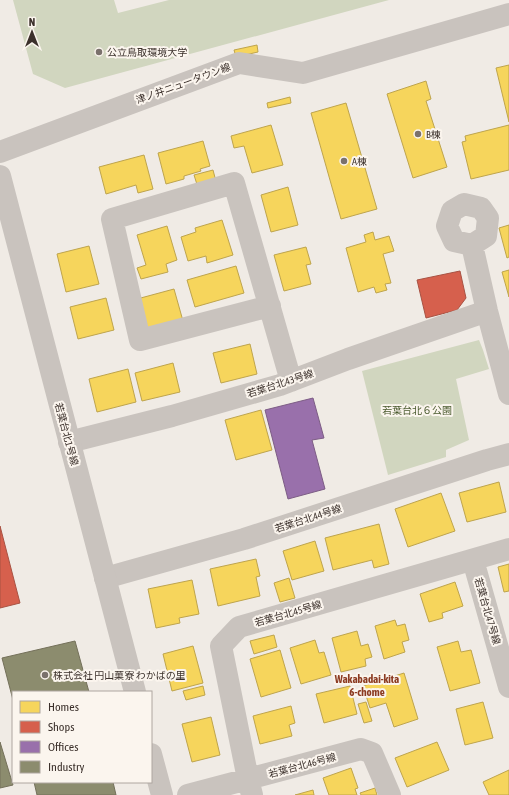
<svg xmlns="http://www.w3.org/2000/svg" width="509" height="795" viewBox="0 0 509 795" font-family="'Asap Condensed','Noto Sans JP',sans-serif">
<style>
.green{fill:#d1d6bf}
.homes{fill:#f6d55c;stroke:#bea44d}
.shops{fill:#d6604d;stroke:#a85243}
.offices{fill:#9970ab;stroke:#7d5d85}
.industry{fill:#8c8c6e;stroke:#74705a}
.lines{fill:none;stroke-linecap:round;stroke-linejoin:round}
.minor{stroke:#c9c3be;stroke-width:22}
.tertiary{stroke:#c9c3be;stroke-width:22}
.poi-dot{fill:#7a716c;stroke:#fbf5ee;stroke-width:1.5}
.labels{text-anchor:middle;stroke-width:4;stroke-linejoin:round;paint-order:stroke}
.poi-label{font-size:10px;fill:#3b302b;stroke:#fbf5ee;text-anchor:start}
.street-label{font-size:10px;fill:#3b302b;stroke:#fbf5ee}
.park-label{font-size:10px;fill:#4a5a2e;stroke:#fbf5ee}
.neighbourhood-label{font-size:11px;font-weight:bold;fill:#8c3b22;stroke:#fbf5ee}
</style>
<rect width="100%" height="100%" fill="#f0ebe5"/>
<path class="green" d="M 13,0 L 114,0 L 118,13 L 169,0 L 389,0 L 65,88 L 33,74 Z
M 479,340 L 483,350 L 489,369 L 456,379 L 469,440 L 446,450 L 446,457 L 388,475 L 362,371 Z"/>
<path class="homes" d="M 257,45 L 258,52 L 236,57 L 234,50 Z
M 509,65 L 509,122 L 496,68 Z
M 426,81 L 431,99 L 426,101 L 447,167 L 413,178 L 387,94 Z
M 290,97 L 291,103 L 268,108 L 267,103 Z
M 346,103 L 377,209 L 341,219 L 311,113 Z
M 271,125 L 283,165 L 252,173 L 244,146 L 234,148 L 231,136 Z
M 509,125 L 509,170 L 471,179 L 462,142 L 466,141 L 465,136 Z
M 203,141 L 210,166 L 200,169 L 201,171 L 184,176 L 184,179 L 166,184 L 158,153 Z
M 144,155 L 153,189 L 138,193 L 136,185 L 106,194 L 99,167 Z
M 213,170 L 218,189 L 200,194 L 194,175 Z
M 288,187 L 298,225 L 271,232 L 261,195 Z
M 222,220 L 233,255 L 207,263 L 206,256 L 188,261 L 181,237 L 196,232 L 195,228 Z
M 509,225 L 509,257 L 507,258 L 499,228 Z
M 167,226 L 177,260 L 166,264 L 168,272 L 141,279 L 137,268 L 146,265 L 137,235 Z
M 373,232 L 375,240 L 389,236 L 394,251 L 383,254 L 391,283 L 385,284 L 387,290 L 376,293 L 374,287 L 358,292 L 346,248 L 366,242 L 364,235 Z
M 89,246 L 99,284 L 66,292 L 57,254 Z
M 306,247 L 311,264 L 306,265 L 311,284 L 284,291 L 274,255 Z
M 236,266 L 244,293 L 195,307 L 187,280 Z
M 509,270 L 509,297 L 502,272 Z
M 174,289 L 183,321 L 147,332 L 137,299 Z
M 106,298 L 114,330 L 78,339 L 70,307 Z
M 250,344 L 257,374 L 221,383 L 213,353 Z
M 173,363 L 180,392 L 142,401 L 135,373 Z
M 128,369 L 136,402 L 97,412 L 89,379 Z
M 261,410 L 272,450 L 236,460 L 225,420 Z
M 499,482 L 506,512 L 467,522 L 459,493 Z
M 441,493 L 455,531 L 408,547 L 395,509 Z
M 379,524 L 389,564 L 374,568 L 372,560 L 333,570 L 325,538 Z
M 315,541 L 324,571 L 292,580 L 283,551 Z
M 256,559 L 260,576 L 256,577 L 260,596 L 218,606 L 210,569 Z
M 509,564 L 509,591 L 504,592 L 498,567 Z
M 289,578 L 295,598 L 280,602 L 274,583 Z
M 192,580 L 199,614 L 179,618 L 180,623 L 156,628 L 148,589 Z
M 455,582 L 463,606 L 442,613 L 443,618 L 429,622 L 420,594 Z
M 395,620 L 397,626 L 405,624 L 409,640 L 402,642 L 405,652 L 384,659 L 375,626 Z
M 357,631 L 361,646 L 368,644 L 372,657 L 365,659 L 366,666 L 341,672 L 332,638 Z
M 274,635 L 277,647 L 254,654 L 250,641 Z
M 315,640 L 319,653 L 324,652 L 331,675 L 301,684 L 290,648 Z
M 458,641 L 461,652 L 471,650 L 480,683 L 450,691 L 437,647 Z
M 193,646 L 203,683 L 172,691 L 163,654 Z
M 280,650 L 291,688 L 261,697 L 250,659 Z
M 404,673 L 418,719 L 394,727 L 386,703 L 370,708 L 363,686 Z
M 203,686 L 205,695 L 186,700 L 183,691 Z
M 350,686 L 357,714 L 324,723 L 316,694 Z
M 366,702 L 372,721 L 364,723 L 358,704 Z
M 483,702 L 493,738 L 465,745 L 456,709 Z
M 291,706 L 295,723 L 289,725 L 292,736 L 260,744 L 253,716 Z
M 211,717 L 220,755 L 192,762 L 182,724 Z
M 437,742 L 449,770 L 407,787 L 395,758 Z
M 351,768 L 358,788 L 355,789 L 357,795 L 329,795 L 323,778 Z
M 509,770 L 509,795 L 489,795 L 483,782 Z
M 375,788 L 377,795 L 361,795 L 360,793 Z
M 313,790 L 314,795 L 295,795 Z"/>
<path class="shops" d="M 460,271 L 466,298 L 457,310 L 426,318 L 417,280 Z
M 0,526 L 20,603 L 0,608 Z"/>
<path class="offices" d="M 313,398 L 324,438 L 312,440 L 325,489 L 288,499 L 265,410 Z"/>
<path class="industry" d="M 75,641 L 89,692 L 13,692 L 13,700 L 2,658 Z
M 0,742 L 13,785 L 0,788 Z
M 34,782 L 113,782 L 116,795 L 37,795 Z"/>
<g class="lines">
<path class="minor" d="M 464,204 L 481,208 L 488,218 L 486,236 L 472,245 L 454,241 L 447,226 L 452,211 Z
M 472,245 L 487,311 L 509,394
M 270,306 L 140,340 L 112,219 L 234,183 L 291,381
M 69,442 L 172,416 L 280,385 L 348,359 L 487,311
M 473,560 L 509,687
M 105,578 L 244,539 L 487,460 L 509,454
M 188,795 L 361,749 L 372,753 L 390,795
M 252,795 L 248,779 L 221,646 L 239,627 L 509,549"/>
<path class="tertiary" d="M 0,152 L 239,63 L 303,73 L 509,14
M 0,176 L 135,692
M 151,754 L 162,795"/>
</g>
<g class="poi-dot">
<circle cx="99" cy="52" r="4"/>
<circle cx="418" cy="134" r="4"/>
<circle cx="344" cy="161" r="4"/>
<circle cx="45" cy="675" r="4"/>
</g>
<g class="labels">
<g class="poi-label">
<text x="107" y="56">公立鳥取環境大学</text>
<text x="426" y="138">B棟</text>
<text x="352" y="165">A棟</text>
<text x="53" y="679">株式会社 円山菓寮 わかばの里</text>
</g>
<g class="street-label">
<text transform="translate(183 83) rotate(-20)" y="4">津ノ井ニュータウン線</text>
<text transform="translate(280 383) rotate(-18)" y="4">若葉台北43号線</text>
<text transform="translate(67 434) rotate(75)" y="4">若葉台北1号線</text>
<text transform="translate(308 518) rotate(-18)" y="4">若葉台北44号線</text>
<text transform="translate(488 611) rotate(74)" y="4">若葉台北47号線</text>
<text transform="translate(288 613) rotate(-16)" y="4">若葉台北45号線</text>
<text transform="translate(302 765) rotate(-15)" y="4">若葉台北46号線</text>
</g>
<g class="park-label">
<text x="417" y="414">若葉台北６公園</text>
</g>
<g class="neighbourhood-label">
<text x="367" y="683">Wakabadai-kita<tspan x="367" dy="13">6-chome</tspan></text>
</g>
</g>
<rect x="12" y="691" width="140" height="92" fill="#fbf5ee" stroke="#aea6a0"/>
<rect x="20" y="701" width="20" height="12" fill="#f6d55c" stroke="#aea6a0"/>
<text x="48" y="711" font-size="12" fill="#3b302b">Homes</text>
<rect x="20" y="721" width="20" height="12" fill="#d6604d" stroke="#aea6a0"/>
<text x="48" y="731" font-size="12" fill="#3b302b">Shops</text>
<rect x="20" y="741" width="20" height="12" fill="#9970ab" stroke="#aea6a0"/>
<text x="48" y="751" font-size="12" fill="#3b302b">Offices</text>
<rect x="20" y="761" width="20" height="12" fill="#8c8c6e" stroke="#aea6a0"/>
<text x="48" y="771" font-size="12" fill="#3b302b">Industry</text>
<g transform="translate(32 32)" stroke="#fbf5ee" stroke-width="3" paint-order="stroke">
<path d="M0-3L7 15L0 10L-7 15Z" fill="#3b302b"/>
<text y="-6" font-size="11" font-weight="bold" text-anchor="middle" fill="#3b302b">N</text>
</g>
</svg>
